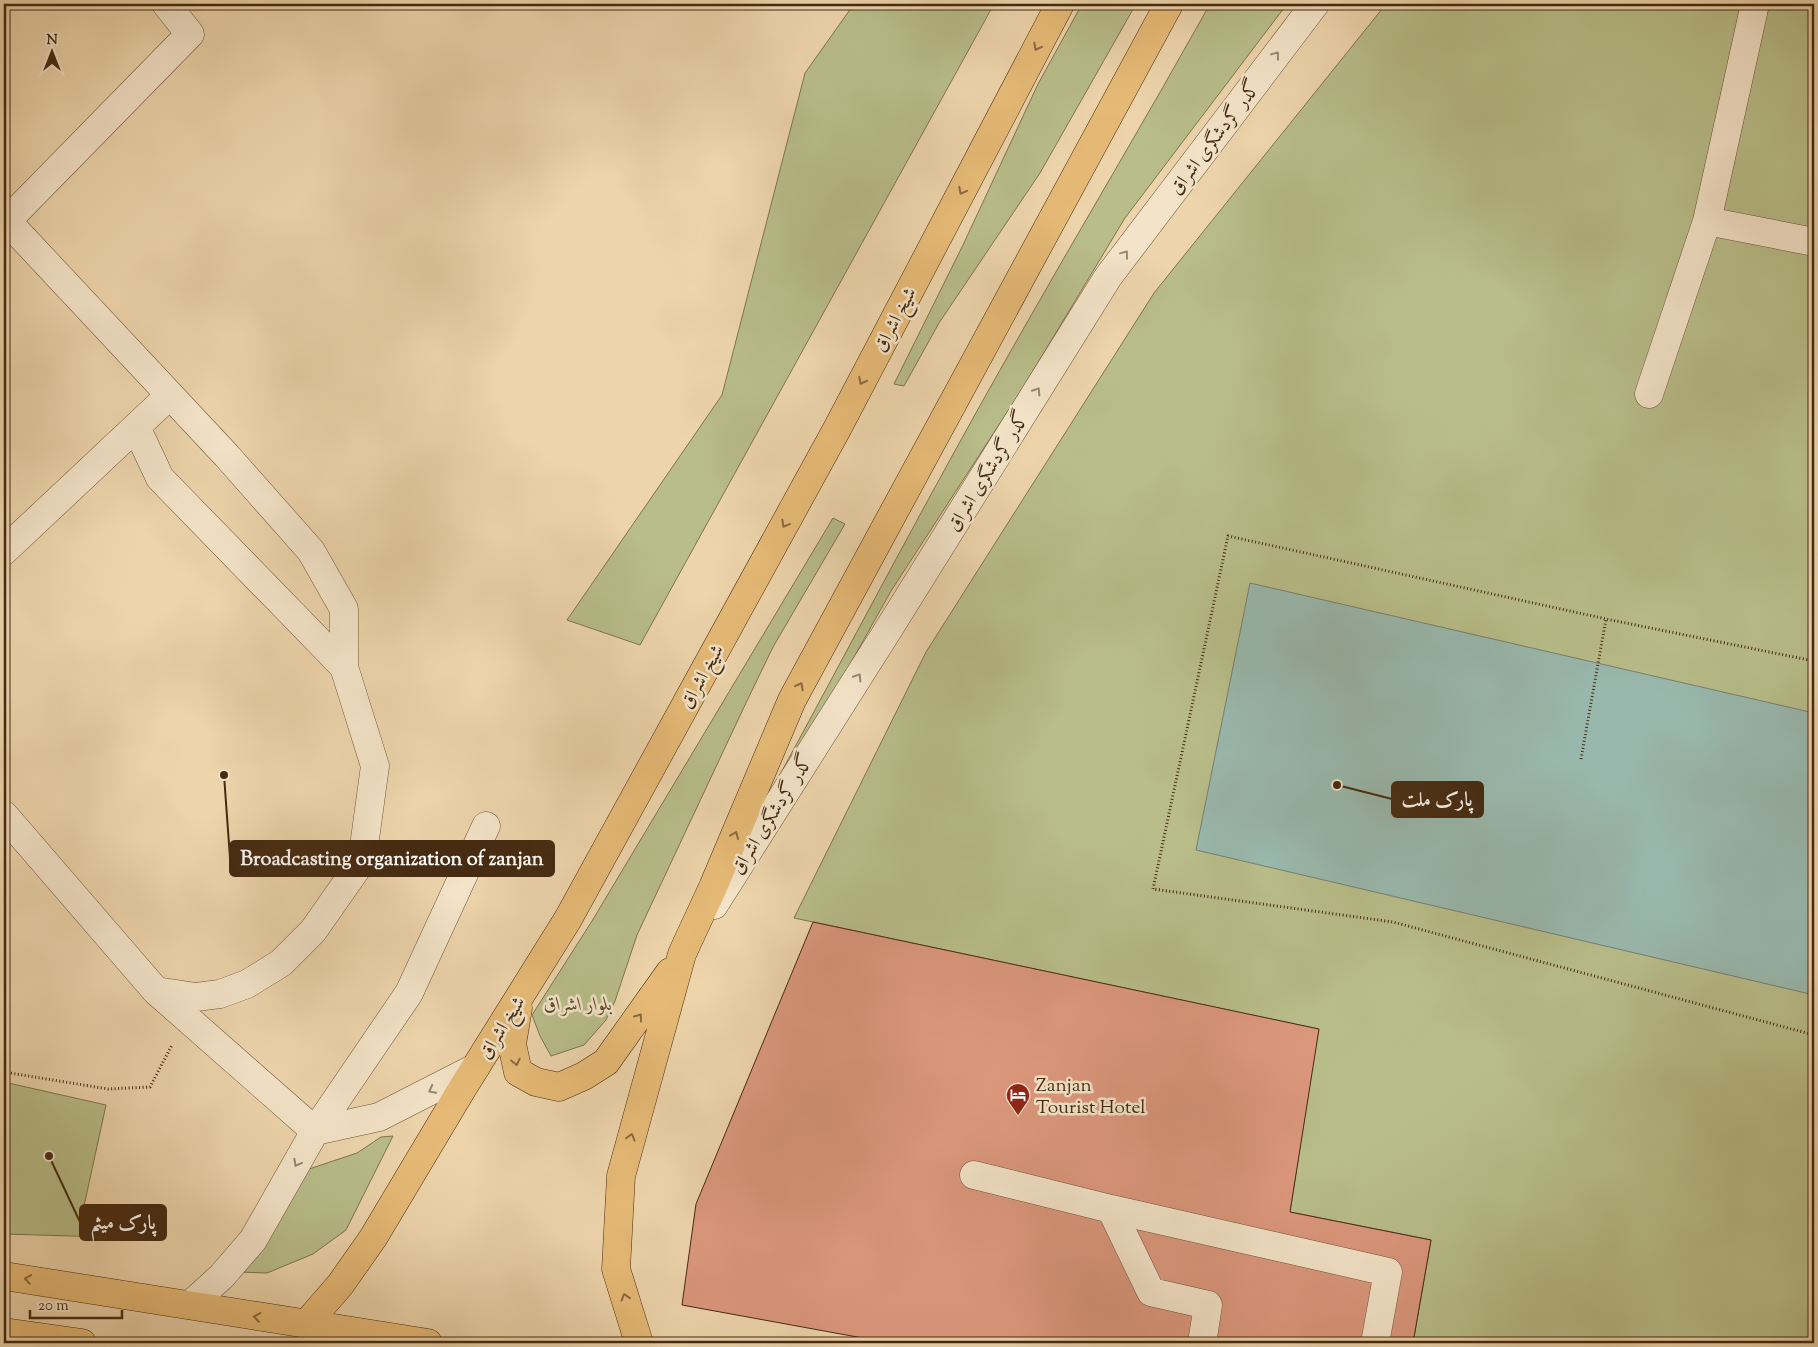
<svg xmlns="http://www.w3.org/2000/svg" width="1818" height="1347" viewBox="0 0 1818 1347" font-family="'Sorts Mill Goudy',Amiri,serif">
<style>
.green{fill:#b8bd89;stroke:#7e744d}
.water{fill:#99b8ad;stroke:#777f6f}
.building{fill:#db977c;stroke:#452a11}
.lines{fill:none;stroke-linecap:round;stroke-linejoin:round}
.minor-casing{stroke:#6f5438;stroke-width:29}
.major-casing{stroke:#452a11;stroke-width:29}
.path{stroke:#452a11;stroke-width:3;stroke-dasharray:1 2.5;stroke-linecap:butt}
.minor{stroke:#f3e3c8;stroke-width:28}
.major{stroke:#e6ba76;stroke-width:28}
.oneway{stroke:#8d6b3e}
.oneway2{stroke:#9c866c}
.labels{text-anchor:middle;stroke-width:5;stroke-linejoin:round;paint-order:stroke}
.street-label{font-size:19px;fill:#452a11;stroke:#f3e3c8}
.park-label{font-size:19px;font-style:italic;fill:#5c4729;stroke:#f3e3c8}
.poi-label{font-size:19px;fill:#452a11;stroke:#f3e3c8;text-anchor:start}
.leader{fill:none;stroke:#452a11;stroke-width:2}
.callout-dot{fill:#452a11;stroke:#f3e3c8;stroke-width:2}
.callout{fill:#452a11;stroke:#452a11;stroke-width:2}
.callout-label{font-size:20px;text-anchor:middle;font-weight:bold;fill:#fff}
</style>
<rect width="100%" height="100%" fill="#edd4ab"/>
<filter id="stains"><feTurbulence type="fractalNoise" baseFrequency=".004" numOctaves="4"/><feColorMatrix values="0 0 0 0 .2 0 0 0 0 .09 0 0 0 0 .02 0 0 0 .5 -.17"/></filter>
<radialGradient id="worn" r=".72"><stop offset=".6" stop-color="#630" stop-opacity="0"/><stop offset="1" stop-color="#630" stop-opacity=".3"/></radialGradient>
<path class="green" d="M 854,4 L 994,4 L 640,645 L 567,620 L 722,395 L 805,73 Z
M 1082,4 L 1136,4 L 1040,173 L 939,323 L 904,386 L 894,384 L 963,245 L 1038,84 Z
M 1210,4 L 1287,4 L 1125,218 L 1019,394 L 891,591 L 765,816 L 764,804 C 847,652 927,498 1013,347 C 1078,232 1146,119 1210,4 Z
M 1386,4 L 1814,4 L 1814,1343 L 1413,1343 L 1431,1240 L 1290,1212 L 1318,1029 L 794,918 L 926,652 L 1154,293 Z
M 833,518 L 845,524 L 773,647 L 745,705 L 637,935 L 615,1001 L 606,1020 L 584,1045 L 551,1056 L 540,1036 L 532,1015 L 592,921 Z
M 4,1082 L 106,1105 L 84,1206 L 111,1216 L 105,1237 L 4,1234 Z
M 393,1136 L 346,1230 L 313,1254 L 267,1273 L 237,1272 L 306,1170 L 357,1153 L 381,1137 Z"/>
<path class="water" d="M 1250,583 L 1814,713 L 1814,995 L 1196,850 Z"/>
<path class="building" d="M 813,922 L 1319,1029 L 1290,1212 L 1431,1240 L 1413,1343 L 890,1343 L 682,1305 L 696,1204 Z"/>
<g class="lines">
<g class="minor-casing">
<path id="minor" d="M 1755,4 L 1707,221 L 1814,242
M 7,221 L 227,456 L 311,551 L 344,609 L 344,667 L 375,766 L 362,861 L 313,931 L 281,963 L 247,984 L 220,994 L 196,997 L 156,991
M 4,224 L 190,34 L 166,4
M 1649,394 L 1707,221
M 136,427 L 160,478 L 344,667
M 4,551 L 170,395
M 4,815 L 156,991 L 315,1131 L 409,993 L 486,826
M 714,905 L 888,630 L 1108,277 L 1315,4
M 974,1175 L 1111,1209
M 190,1305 L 222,1276 L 253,1240 L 315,1131 L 379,1117 L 475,1068
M 1202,1343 L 1208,1305 L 1151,1292 L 1111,1209 L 1388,1272 L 1375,1343"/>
</g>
<g class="major-casing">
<path id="major" d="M 518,1008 L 512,1044 L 518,1072 L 536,1082 L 559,1087 L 584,1076 L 606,1062 L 670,972
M 4,1276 L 428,1343
M 306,1324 L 340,1285 L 373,1238 L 462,1089 L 568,919 L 837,429 L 1060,4
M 4,1332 L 82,1343
M 639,1343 L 616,1269 L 621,1176 L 682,954 L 713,887 L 792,700 L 1169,4"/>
</g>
<path class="path" d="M 1814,661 L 1611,620 L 1228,536 L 1153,889 L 1393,922 L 1814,1035
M 1581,759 L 1606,619
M 4,1072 L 108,1089 L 150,1087 L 172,1045"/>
<use href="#minor" class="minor"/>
<use href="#major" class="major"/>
</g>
<defs><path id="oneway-chevron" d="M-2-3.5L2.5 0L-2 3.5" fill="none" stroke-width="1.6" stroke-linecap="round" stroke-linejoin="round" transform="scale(1.25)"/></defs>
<g class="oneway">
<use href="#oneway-chevron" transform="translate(1037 47) rotate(118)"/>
<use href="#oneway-chevron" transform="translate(962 191) rotate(118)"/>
<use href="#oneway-chevron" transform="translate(862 381) rotate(118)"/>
<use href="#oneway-chevron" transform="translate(785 524) rotate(119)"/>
<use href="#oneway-chevron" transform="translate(800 686) rotate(-62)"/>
<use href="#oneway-chevron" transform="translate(735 835) rotate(-67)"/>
<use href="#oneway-chevron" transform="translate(639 1017) rotate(-54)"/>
<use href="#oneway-chevron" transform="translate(516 1062) rotate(78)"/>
<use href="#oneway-chevron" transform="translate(631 1137) rotate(-74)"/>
<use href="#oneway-chevron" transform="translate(28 1279) rotate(-171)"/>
<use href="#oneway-chevron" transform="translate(625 1297) rotate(-107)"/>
<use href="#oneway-chevron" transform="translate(257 1317) rotate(-171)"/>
</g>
<g class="oneway2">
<use href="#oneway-chevron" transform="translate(1276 55) rotate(-53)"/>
<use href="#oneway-chevron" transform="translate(1125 254) rotate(-53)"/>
<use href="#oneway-chevron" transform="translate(1037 391) rotate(-58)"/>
<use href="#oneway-chevron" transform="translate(858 677) rotate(-58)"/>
<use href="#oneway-chevron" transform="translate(432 1090) rotate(153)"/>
<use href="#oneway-chevron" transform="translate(297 1163) rotate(119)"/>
</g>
<defs>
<g id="hotel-pin" transform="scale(1.25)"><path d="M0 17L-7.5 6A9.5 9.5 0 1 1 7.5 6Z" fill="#8f2418" stroke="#f3e3c8"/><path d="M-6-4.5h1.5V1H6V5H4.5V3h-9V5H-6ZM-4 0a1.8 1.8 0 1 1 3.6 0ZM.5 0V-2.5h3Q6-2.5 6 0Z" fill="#fff"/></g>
</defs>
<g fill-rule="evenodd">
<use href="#hotel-pin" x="1018" y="1095"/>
</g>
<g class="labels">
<g class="street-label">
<text transform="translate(1214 137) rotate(-53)" y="7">گدر گردشگری اشراق</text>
<text transform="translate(894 319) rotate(-62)" y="7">شیخ اشراق</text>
<text transform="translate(987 471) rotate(-58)" y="7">گدر گردشگری اشراق</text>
<text transform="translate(701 676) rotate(-61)" y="7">شیخ اشراق</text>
<text transform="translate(771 814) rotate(-58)" y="7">گدر گردشگری اشراق</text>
<text transform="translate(501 1027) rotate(-58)" y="7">شیخ اشراق</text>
</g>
<g class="park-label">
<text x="578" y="1010">بلوار اشراق</text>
</g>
<g class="poi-label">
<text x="1036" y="1091">Zanjan<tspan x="1036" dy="22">Tourist Hotel</tspan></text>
</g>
</g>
<path class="leader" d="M1337 785L1392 799M224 775L230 858M49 1156L80 1222"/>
<g class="callout-dot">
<circle cx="1337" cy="785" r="5"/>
<circle cx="224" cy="775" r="5"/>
<circle cx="49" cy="1156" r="5"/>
</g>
<g class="callout">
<rect x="1392" y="782" width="91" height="35" rx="5"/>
<rect x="230" y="841" width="324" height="35" rx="5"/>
<rect x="80" y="1205" width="86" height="35" rx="5"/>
</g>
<g class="callout-label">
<text x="1437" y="806">پارک ملت</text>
<text x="392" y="865">Broadcasting organization of zanjan</text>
<text x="123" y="1229">پارک میثم</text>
</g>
<rect width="1818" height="1347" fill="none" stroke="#edd4ab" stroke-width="20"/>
<rect x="5" y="5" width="1808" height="1337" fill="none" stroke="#452a11" stroke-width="2.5"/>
<rect x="10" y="10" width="1798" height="1327" fill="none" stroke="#452a11"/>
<g transform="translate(52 52)" stroke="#f3e3c8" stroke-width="4" paint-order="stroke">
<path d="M0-4L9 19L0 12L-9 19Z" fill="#452a11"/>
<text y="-8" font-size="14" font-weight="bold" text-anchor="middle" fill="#452a11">N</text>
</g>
<path d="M30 1310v8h92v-8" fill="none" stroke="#452a11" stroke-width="2.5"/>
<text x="38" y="1310" font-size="15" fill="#452a11" stroke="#f3e3c8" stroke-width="4" paint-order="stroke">20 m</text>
<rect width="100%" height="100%" filter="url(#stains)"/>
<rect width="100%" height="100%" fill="url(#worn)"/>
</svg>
